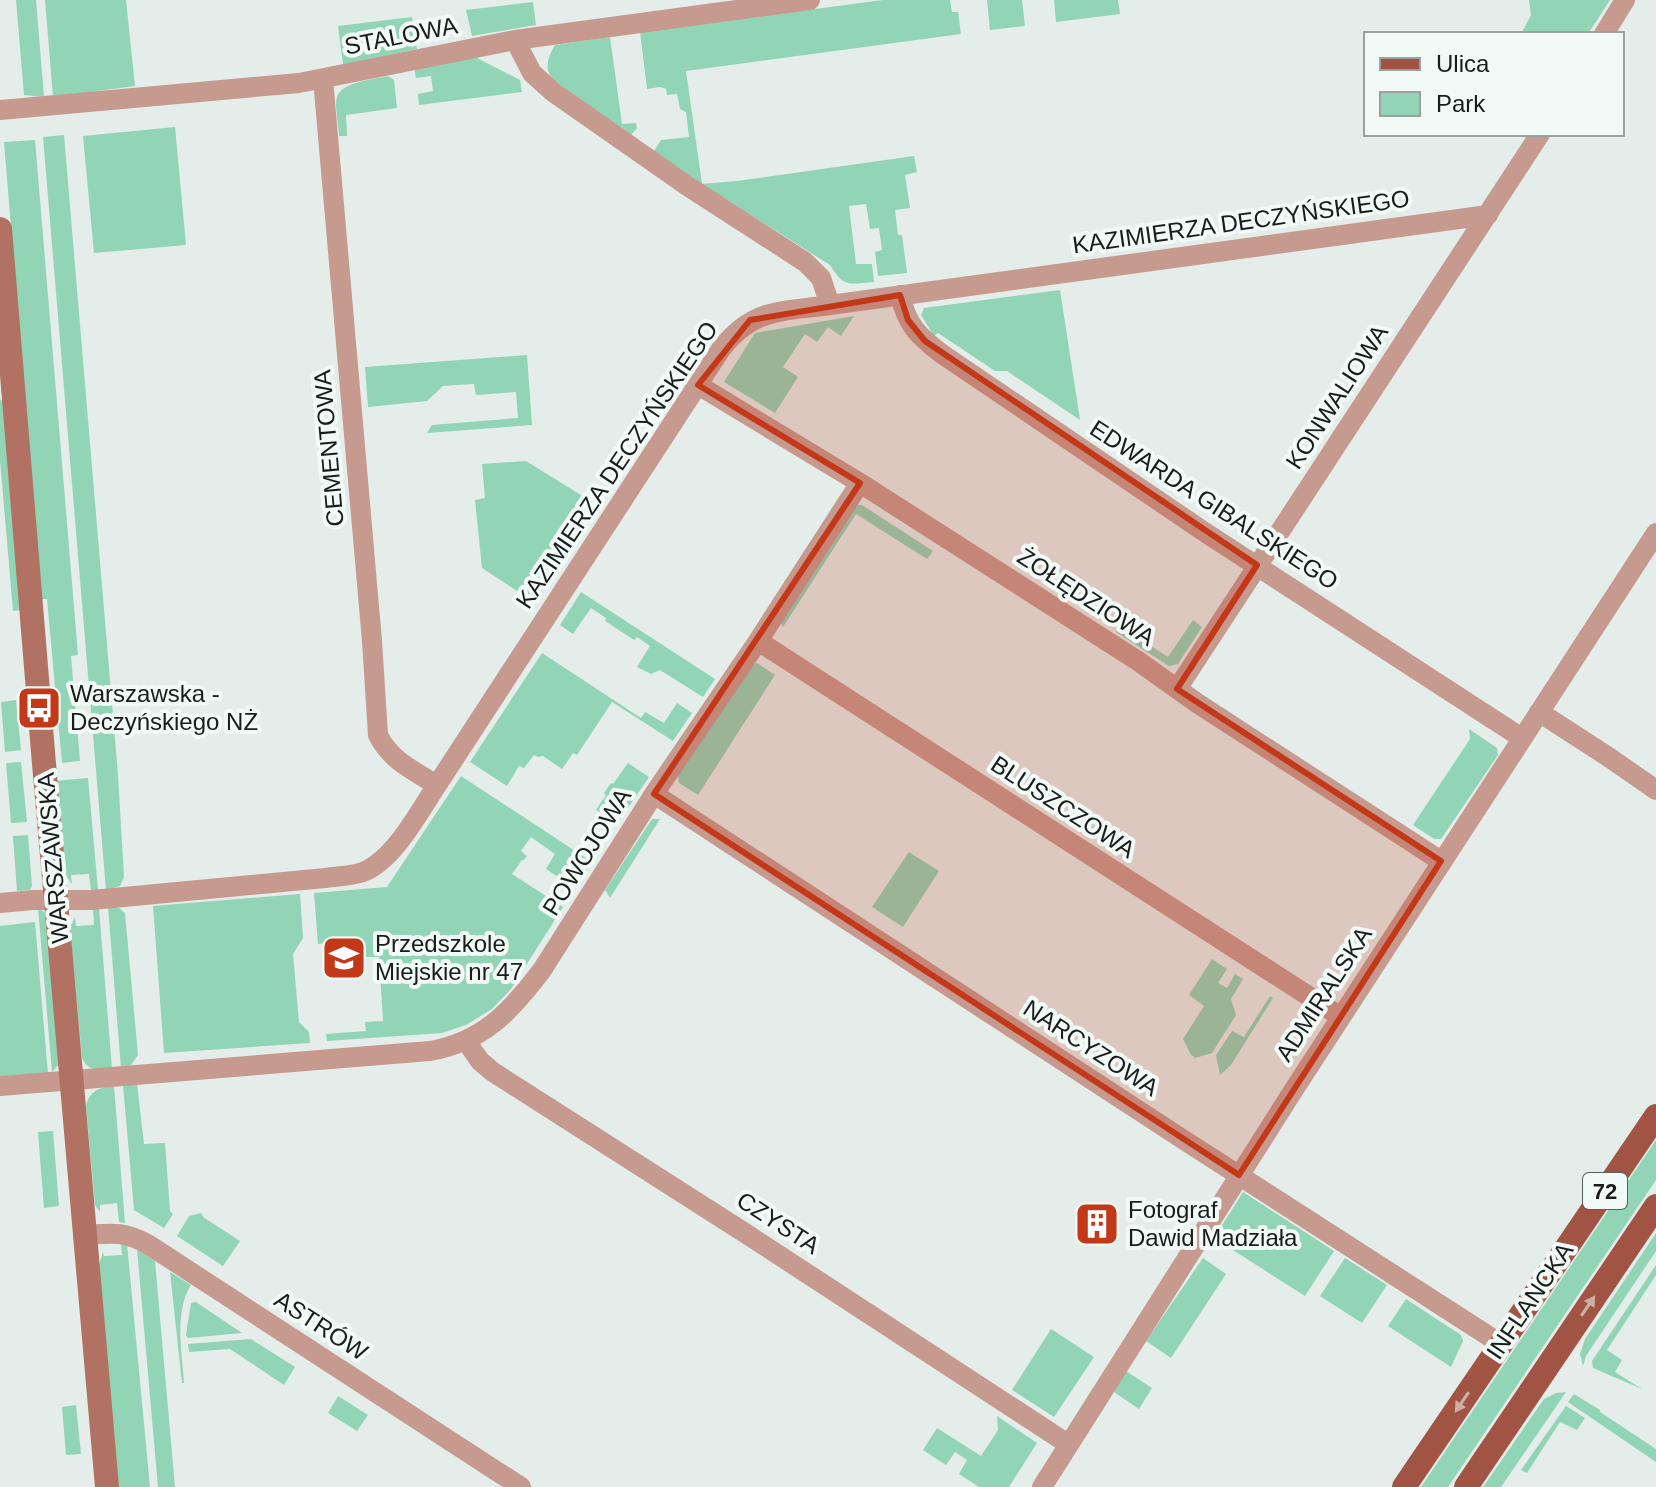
<svg xmlns="http://www.w3.org/2000/svg" width="1656" height="1487" viewBox="0 0 1656 1487" font-family="Helvetica,sans-serif">
<style>
.green{fill:#92d4b6}
.lines{fill:none;stroke-linecap:round;stroke-linejoin:round}
.street{stroke:#c69a8f;stroke-width:20}
.secondary{stroke:#b17263;stroke-width:24}
.primary{stroke:#a15443;stroke-width:24}
.oneway{fill:#cdafa5}
.marked{fill:#c33818;fill-opacity:0.2;stroke:#c33818;stroke-width:6;stroke-linejoin:round}
.labels{text-anchor:middle;stroke-width:8;stroke-linejoin:round;paint-order:stroke}
.shield{fill:#f1faf6;stroke:#5a5f5d;stroke-width:2}
.shield-label{font-size:22px;font-weight:bold;fill:#191c1b}
.street-label{font-size:24px;fill:#191c1b;stroke:#f1faf6}
.poi-label{font-size:24px;fill:#191c1b;stroke:#f1faf6;text-anchor:start}
</style>
<rect width="100%" height="100%" fill="#e4ede9"/>
<path class="green" d="M 16,0 L 36,0 L 44,97 L 24,95 Z
M 45,0 L 126,0 L 135,86 L 53,97 Z
M 883,0 L 950,0 L 952,12 L 958,12 L 961,34 L 686,71 L 702,184 L 737,181 L 914,156 L 917,172 L 905,175 L 910,208 L 895,210 L 898,235 L 902,235 L 907,273 L 878,276 L 875,252 L 882,250 L 879,228 L 870,229 L 866,204 L 849,206 L 856,264 L 872,264 L 874,282 C 849,284 844,288 830,265 L 702,184 L 654,151 L 661,140 L 689,137 L 686,112 L 680,109 L 677,94 L 667,95 L 666,89 L 660,87 L 647,89 L 640,32 Z
M 987,0 L 1022,0 L 1025,26 L 990,30 Z
M 1054,0 L 1118,0 L 1120,14 L 1056,22 Z
M 1529,0 L 1610,0 L 1588,34 L 1521,34 L 1531,15 Z
M 533,2 L 536,25 L 472,36 L 466,10 Z
M 412,17 L 417,49 L 343,65 L 338,26 Z
M 610,37 L 622,124 L 636,123 L 637,128 L 631,135 C 610,121 589,107 569,91 C 563,87 554,81 550,75 C 544,65 550,54 555,45 Z
M 477,58 L 520,80 L 522,92 L 419,105 L 418,94 L 433,91 L 431,76 L 416,78 L 414,68 L 462,59 Z
M 388,76 L 394,80 L 397,108 L 346,115 L 347,136 L 339,136 C 339,126 334,106 337,97 C 341,82 375,79 388,76 Z
M 175,127 L 186,245 L 94,253 L 83,136 Z
M 64,135 L 118,775 L 124,877 L 120,886 L 106,890 L 43,137 Z
M 35,140 L 78,655 L 71,656 L 80,761 L 62,763 L 47,599 L 40,599 L 37,541 L 4,142 Z
M 1060,290 L 1080,420 L 1007,371 L 995,371 L 938,333 L 934,336 L 921,315 L 924,308 Z
M 854,316 L 841,336 L 828,327 L 817,342 L 805,334 L 783,367 L 798,377 L 775,413 L 724,382 L 755,333 Z
M 527,355 L 532,425 L 427,433 L 432,425 L 518,418 L 516,392 L 476,395 L 474,384 L 443,386 L 427,401 L 368,407 L 365,367 Z
M 0,399 L 3,402 L 22,610 L 13,611 L 0,460 Z
M 526,461 L 597,505 L 534,602 L 482,568 L 475,500 L 485,498 L 482,464 Z
M 855,505 L 862,505 L 933,551 L 927,559 L 856,514 L 783,627 L 780,622 Z
M 581,592 L 715,679 L 703,697 L 660,670 L 651,674 L 637,667 L 650,646 L 637,637 L 634,640 L 605,621 L 606,618 L 591,608 L 573,634 L 560,625 Z
M 1193,620 L 1202,627 L 1178,664 L 1169,666 L 1116,632 L 1120,626 L 1168,657 Z
M 542,653 L 641,718 L 645,712 L 664,723 L 677,703 L 692,713 L 673,741 L 612,702 L 577,755 L 573,753 L 562,769 L 543,756 L 538,757 L 534,755 L 524,768 L 519,766 L 507,786 L 470,762 Z
M 757,663 L 775,675 L 698,795 L 679,783 L 678,776 L 751,664 Z
M 16,700 L 21,750 L 5,752 L 1,702 Z
M 1469,729 L 1497,748 L 1498,755 L 1441,839 L 1434,839 L 1413,825 L 1470,739 Z
M 21,762 L 27,822 L 11,823 L 6,763 Z
M 628,763 L 649,777 L 617,824 L 596,810 L 606,795 L 604,793 L 611,783 L 613,784 Z
M 461,776 L 592,862 L 575,888 L 546,869 L 555,854 L 531,837 L 521,851 L 527,856 L 524,860 L 522,860 L 512,874 L 563,907 L 511,989 L 492,1009 L 466,1025 L 442,1033 L 327,1041 L 326,1034 L 366,1031 L 365,1022 L 383,1021 L 379,957 L 362,957 L 360,940 L 318,944 L 314,893 L 387,887 Z
M 88,778 L 98,890 L 91,891 L 89,874 L 71,875 L 72,884 L 66,876 L 55,781 Z
M 652,819 L 660,819 L 610,898 L 605,890 Z
M 28,835 L 32,886 L 30,890 L 17,891 L 13,836 Z
M 909,852 L 939,871 L 903,927 L 872,907 Z
M 300,894 L 303,938 L 293,954 L 299,1022 L 309,1032 L 310,1043 L 164,1053 L 153,906 Z
M 108,907 L 119,908 L 125,913 L 138,1055 L 131,1065 L 121,1068 Z
M 38,908 L 47,914 L 60,1063 L 52,1072 Z
M 99,908 L 112,1069 C 99,1070 87,1072 82,1057 L 70,928 L 75,917 L 76,926 L 94,925 L 93,909 Z
M 35,922 L 48,1074 L 0,1077 L 0,926 Z
M 1212,959 L 1227,969 L 1218,983 L 1227,988 L 1235,974 L 1243,979 L 1231,999 L 1236,1015 L 1212,1053 L 1195,1058 L 1191,1055 L 1183,1039 L 1204,1006 L 1189,995 Z
M 1270,996 L 1273,998 L 1231,1065 L 1220,1075 L 1216,1055 L 1232,1031 L 1244,1037 Z
M 137,1084 L 144,1144 L 165,1143 L 170,1211 L 173,1214 L 164,1228 L 134,1210 L 123,1085 Z
M 114,1086 L 125,1223 L 119,1222 L 117,1203 L 100,1205 L 100,1212 L 95,1205 L 86,1106 C 89,1091 100,1087 114,1086 Z
M 53,1131 L 59,1206 L 44,1208 L 38,1132 Z
M 1656,1140 L 1656,1180 L 1448,1487 L 1421,1487 Z
M 1243,1192 L 1334,1251 L 1305,1296 L 1214,1238 Z
M 201,1213 L 203,1217 L 240,1241 L 223,1266 L 177,1236 L 189,1216 Z
M 1656,1233 L 1656,1251 L 1586,1356 L 1583,1366 L 1580,1354 L 1585,1339 Z
M 121,1244 L 127,1244 L 150,1487 L 118,1487 L 99,1265 L 103,1252 L 104,1256 L 122,1255 Z
M 137,1249 L 155,1261 L 175,1487 L 158,1487 Z
M 1203,1258 L 1226,1274 L 1171,1358 L 1146,1341 Z
M 1345,1258 L 1387,1285 L 1362,1323 L 1320,1296 Z
M 1656,1265 L 1656,1275 L 1607,1350 L 1622,1360 L 1615,1372 L 1642,1389 L 1593,1368 L 1592,1361 Z
M 170,1272 L 191,1285 C 174,1311 182,1353 184,1383 L 182,1383 Z
M 1406,1299 L 1461,1335 L 1463,1341 L 1451,1367 L 1388,1326 Z
M 196,1302 L 242,1333 L 188,1338 L 186,1335 L 191,1303 Z
M 1051,1329 L 1094,1357 L 1054,1417 L 1012,1390 Z
M 251,1339 L 295,1367 L 284,1385 L 230,1349 L 189,1352 L 188,1344 Z
M 1126,1371 L 1152,1388 L 1139,1409 L 1114,1392 Z
M 1566,1392 L 1501,1487 L 1483,1487 L 1544,1399 L 1556,1393 Z
M 1574,1394 L 1600,1410 L 1600,1412 L 1656,1449 L 1656,1462 L 1568,1402 Z
M 338,1396 L 368,1415 L 357,1431 L 328,1413 Z
M 76,1405 L 81,1454 L 66,1455 L 62,1407 Z
M 1566,1406 L 1585,1418 L 1577,1430 L 1560,1422 L 1527,1473 L 1521,1470 Z
M 997,1416 L 1037,1443 L 1009,1487 L 979,1487 L 959,1474 L 967,1460 L 955,1452 L 946,1465 L 923,1450 L 937,1428 L 981,1456 L 998,1430 Z"/>
<g class="lines">
<path class="street" d="M 1604,34 L 1625,0
M 515,40 L 532,73 L 553,92 L 686,185 L 805,262 L 821,278 L 830,305
M 323,79 L 372,641 L 378,735 C 390,760 414,771 437,785
M 0,110 L 299,83 L 515,40 L 810,0
M 900,295 C 907,325 918,336 942,354 L 1206,533 L 1522,738
M 698,385 L 860,483 L 1138,661 L 1197,703 L 1441,861
M 758,641 L 1341,1017
M 1177,689 L 1540,134
M 1539,712 L 1610,758 L 1656,790
M 654,794 L 1187,1142 L 1501,1344
M 0,903 L 33,900 L 92,900 L 325,878 C 338,876 351,876 363,872 C 394,860 419,812 437,785 L 721,349 C 754,307 782,312 830,305 L 1488,215
M 466,1041 L 480,1061 L 493,1072 L 745,1233 L 1068,1444
M 0,1086 L 430,1051 C 483,1042 511,1011 542,970 L 654,794 L 758,641 L 860,483
M 86,1235 C 112,1233 125,1231 149,1245 L 521,1487
M 1042,1487 L 1293,1091 L 1656,533"/>
<path class="secondary" d="M 0,229 L 44,764 L 107,1487"/>
<path class="primary" d="M 1404,1487 L 1656,1116
M 1466,1487 L 1656,1206"/>
</g>
<defs><path id="oneway-solid" d="M-6-.8H1V-3.2L6.5 0L1 3.2V.8H-6Z" transform="scale(2)"/></defs>
<g class="oneway">
<use href="#oneway-solid" transform="translate(1588 1306) rotate(-56)"/>
<use href="#oneway-solid" transform="translate(1462 1402) rotate(124)"/>
</g>
<path class="marked" d="M 900,295 L 908,320 L 925,341 L 1257,565 L 1177,689 L 1441,861 L 1239,1175 L 654,794 L 860,483 L 698,385 L 750,320 Z"/>
<defs>
<g id="bus-square" transform="scale(2.3)"><rect x="-9" y="-9" width="18" height="18" rx="4" fill="#c33818" stroke="#f1faf6"/><path d="M-5-6H5V4H4V6H2V4H-2V6H-4V4H-5ZM-3.5-4V0h7V-4ZM-3.5 1.2v1.5H-2V1.2ZM2 1.2v1.5H3.5V1.2Z" fill="#fff"/></g>
<g id="school-square" transform="scale(2.3)"><rect x="-9" y="-9" width="18" height="18" rx="4" fill="#c33818" stroke="#f1faf6"/><path d="M0-5L7-2L0 1L-7-2ZM-4 1L0 2.5L4 1V4Q0 6-4 4Z" fill="#fff"/></g>
<g id="building-square" transform="scale(2.3)"><rect x="-9" y="-9" width="18" height="18" rx="4" fill="#c33818" stroke="#f1faf6"/><path d="M-4-6H4V6H1V3H-1V6H-4ZM-2.5-4.3h1.7v1.8h-1.7ZM.8-4.3h1.7v1.8H.8ZM-2.5-1h1.7V.8h-1.7ZM.8-1h1.7V.8H.8Z" fill="#fff"/></g>
</defs>
<g fill-rule="evenodd">
<use href="#bus-square" x="39" y="708"/>
<use href="#school-square" x="344" y="958"/>
<use href="#building-square" x="1097" y="1224"/>
</g>
<g class="labels">
<rect class="shield" x="1583" y="1173" width="44" height="36" rx="6"/>
<g class="shield-label">
<text x="1605" y="1199">72</text>
</g>
<g class="street-label">
<text transform="translate(401 36) rotate(-11)" y="8">STALOWA</text>
<text transform="translate(1241 222) rotate(-8)" y="8">KAZIMIERZA DECZYŃSKIEGO</text>
<text transform="translate(1337 397) rotate(-57)" y="8">KONWALIOWA</text>
<text transform="translate(329 448) rotate(-95)" y="8">CEMENTOWA</text>
<text transform="translate(617 465) rotate(-56)" y="8">KAZIMIERZA DECZYŃSKIEGO</text>
<text transform="translate(1214 505) rotate(33)" y="8">EDWARDA GIBALSKIEGO</text>
<text transform="translate(1086 597) rotate(33)" y="8">ŻOŁĘDZIOWA</text>
<text transform="translate(1063 807) rotate(33)" y="8">BLUSZCZOWA</text>
<text transform="translate(587 852) rotate(-58)" y="8">POWOJOWA</text>
<text transform="translate(53 858) rotate(-95)" y="8">WARSZAWSKA</text>
<text transform="translate(1324 994) rotate(-57)" y="8">ADMIRALSKA</text>
<text transform="translate(1091 1048) rotate(33)" y="8">NARCYZOWA</text>
<text transform="translate(778 1223) rotate(33)" y="8">CZYSTA</text>
<text transform="translate(1530 1301) rotate(-56)" y="8">INFLANCKA</text>
<text transform="translate(321 1326) rotate(33)" y="8">ASTRÓW</text>
</g>
<g class="poi-label">
<text x="70" y="702">Warszawska -<tspan x="70" dy="28">Deczyńskiego NŻ</tspan></text>
<text x="375" y="952">Przedszkole<tspan x="375" dy="28">Miejskie nr 47</tspan></text>
<text x="1128" y="1218">Fotograf<tspan x="1128" dy="28">Dawid Madziała</tspan></text>
</g>
</g>
<rect x="1364" y="32" width="260" height="104" fill="#f1faf6" stroke="#9ba19e" stroke-width="2"/>
<rect x="1380" y="58" width="40" height="12" fill="#a15443" stroke="#9ba19e" stroke-width="2"/>
<text x="1436" y="72" font-size="24" fill="#191c1b">Ulica</text>
<rect x="1380" y="92" width="40" height="24" fill="#92d4b6" stroke="#9ba19e" stroke-width="2"/>
<text x="1436" y="112" font-size="24" fill="#191c1b">Park</text>
</svg>
